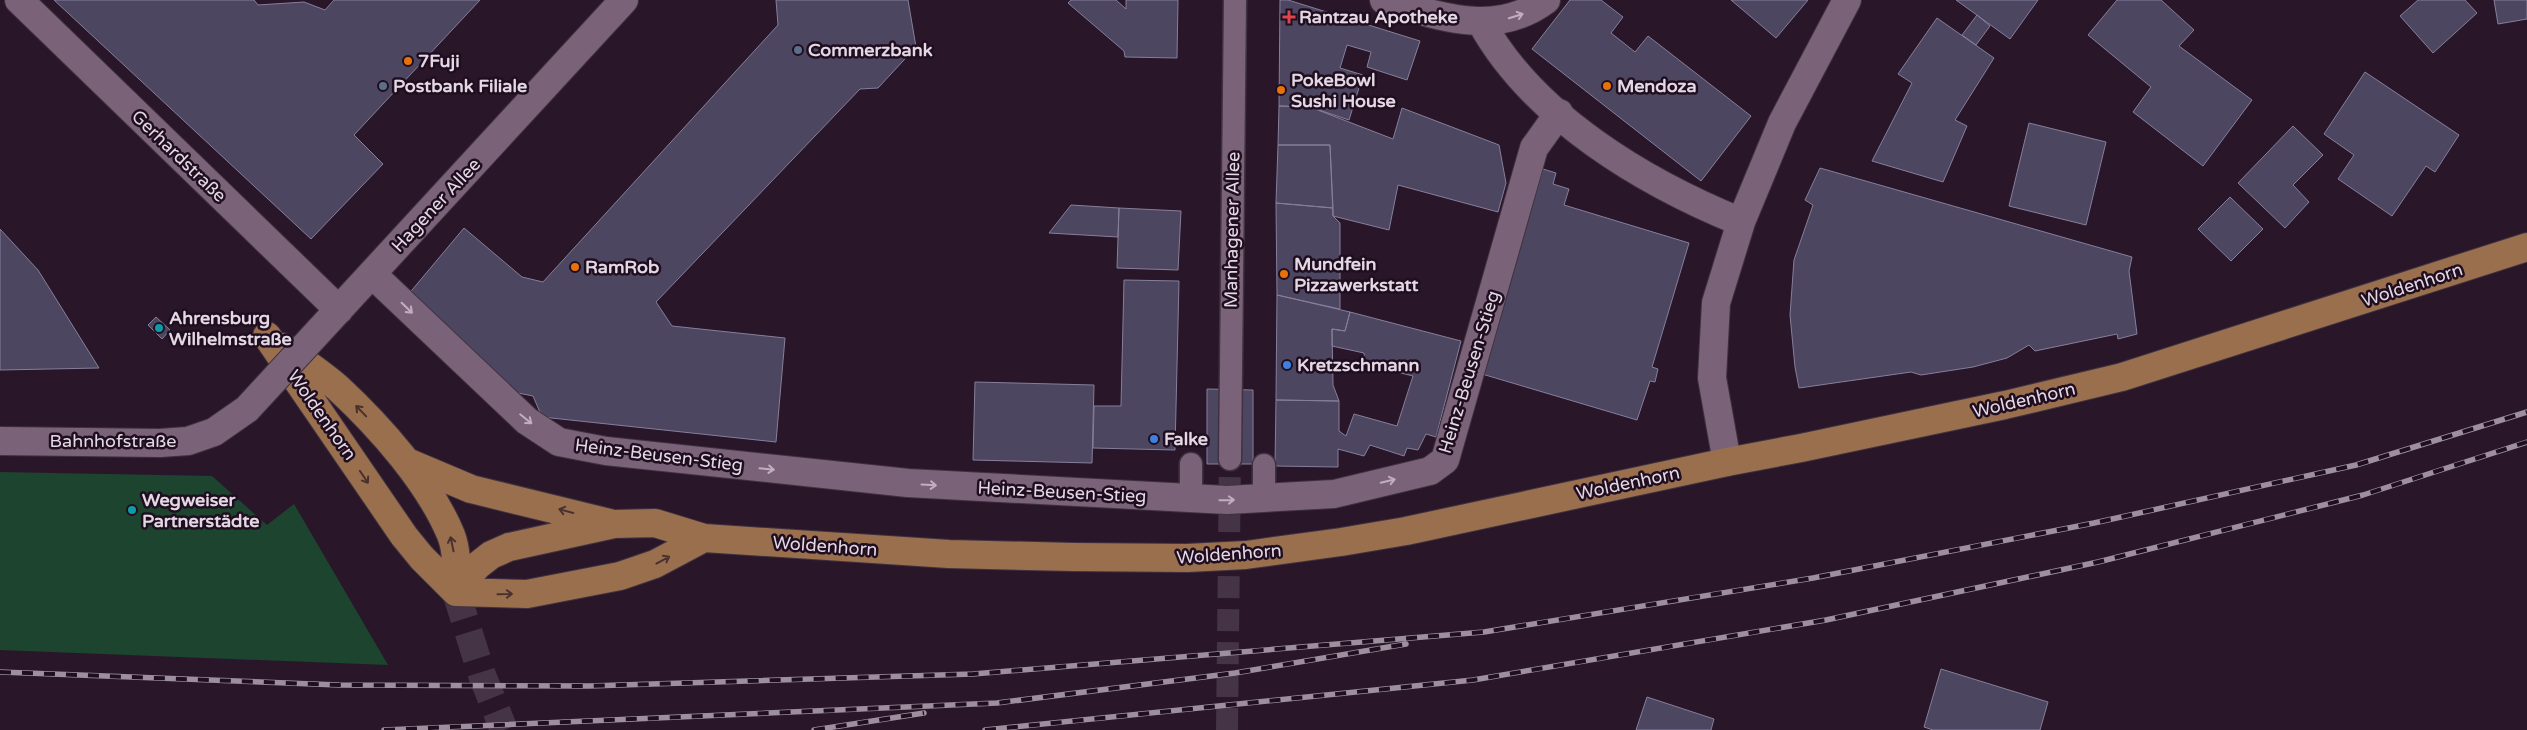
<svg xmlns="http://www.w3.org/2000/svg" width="2527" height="730" viewBox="0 0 2527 730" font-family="'Varela Round',sans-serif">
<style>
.green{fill:#1d442e}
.building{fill:#4c4660;stroke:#867f9c}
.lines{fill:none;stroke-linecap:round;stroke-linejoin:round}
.pedestrian-tunnel{stroke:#453445;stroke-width:22;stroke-dasharray:22 11;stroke-linecap:butt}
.secondary-tunnel{stroke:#453445;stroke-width:28;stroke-dasharray:28 14;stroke-linecap:butt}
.pedestrian-casing{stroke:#403240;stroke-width:25}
.minor-casing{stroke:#403240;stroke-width:30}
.primary-casing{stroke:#403240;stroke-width:30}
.pedestrian{stroke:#7a6379;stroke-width:22}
.minor{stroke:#7a6379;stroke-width:28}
.primary{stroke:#996f4d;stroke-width:28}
.rail-casing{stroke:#9e8f9e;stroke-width:5.5}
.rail{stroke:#1f0e1f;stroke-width:4;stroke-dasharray:11;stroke-linecap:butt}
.minor-bridge-casing{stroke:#403240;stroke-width:30;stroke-linecap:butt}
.minor-bridge{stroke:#7a6379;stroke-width:28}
.oneway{stroke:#c0afbf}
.oneway2{stroke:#4a302f}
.health-dot{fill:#e0444e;stroke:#1f0e1f;stroke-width:2}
.service-dot{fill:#5c6f8a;stroke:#1f0e1f;stroke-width:2}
.food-dot{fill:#e8710a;stroke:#1f0e1f;stroke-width:2}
.culture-dot{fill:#0f9aa8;stroke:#1f0e1f;stroke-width:2}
.shop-dot{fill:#3f7fe0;stroke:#1f0e1f;stroke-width:2}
.labels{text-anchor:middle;stroke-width:5;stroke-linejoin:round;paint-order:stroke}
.poi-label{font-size:18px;font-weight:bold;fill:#e5d8e5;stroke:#1f0e1f;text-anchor:start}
.street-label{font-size:18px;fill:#e5d8e5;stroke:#1f0e1f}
</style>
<rect width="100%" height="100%" fill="#291729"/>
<path class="green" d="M 0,472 L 212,476 L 267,525 L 294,504 L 388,665 L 0,650 Z"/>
<path class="building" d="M 54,0 L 254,0 L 258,5 L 304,2 L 325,10 L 334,0 L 480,0 L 354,135 L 383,164 L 311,239 Z
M 776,0 L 908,0 L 916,47 L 878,88 L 860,89 L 656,302 L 672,326 L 785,338 L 776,442 L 542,417 L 533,396 L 513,392 L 478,366 L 473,350 L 407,296 L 464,228 L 522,277 L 543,282 L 778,25 Z
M 1071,0 L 1116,0 L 1126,9 L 1126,0 L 1178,0 L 1177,58 L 1125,57 L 1124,51 L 1068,3 Z
M 1280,0 L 1288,0 L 1420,41 L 1407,80 L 1367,67 L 1371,52 L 1347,45 L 1340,68 L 1363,75 L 1349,120 L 1310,107 L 1279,106 Z
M 1570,0 L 1601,0 L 1623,17 L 1611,33 L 1635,52 L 1648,36 L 1751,116 L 1701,181 L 1532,49 Z
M 1731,0 L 1808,0 L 1776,38 Z
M 1956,0 L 2038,0 L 2010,39 Z
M 2117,0 L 2161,0 L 2194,30 L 2179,46 L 2252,100 L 2203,166 L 2133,112 L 2151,87 L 2088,35 Z
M 2418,0 L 2465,0 L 2477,13 L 2433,53 L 2400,16 Z
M 2494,0 L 2527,0 L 2527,19 L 2498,24 Z
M 1977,15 L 1990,26 L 1976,45 L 1962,35 Z
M 1937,18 L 1994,58 L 1955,120 L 1967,126 L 1943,182 L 1872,161 L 1912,83 L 1898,74 Z
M 2365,72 L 2459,135 L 2435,172 L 2426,166 L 2392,216 L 2338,179 L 2354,155 L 2324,134 Z
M 1279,106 L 1310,107 L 1393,139 L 1402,108 L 1499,145 L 1506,183 L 1498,212 L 1398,185 L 1389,230 L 1333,216 L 1330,145 L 1278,145 Z
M 2029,123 L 2106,142 L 2086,225 L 2009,206 Z
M 2293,126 L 2323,155 L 2293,185 L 2309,202 L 2285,228 L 2238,183 Z
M 1278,145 L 1330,145 L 1333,208 L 1276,203 Z
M 1820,168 L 2132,257 L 2129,271 L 2137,334 L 2118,339 L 2117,334 L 2035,351 L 2029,345 L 2007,358 L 1973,367 L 1921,375 L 1911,372 L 1799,388 L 1795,367 L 1790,315 L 1794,260 L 1813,205 L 1805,200 Z
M 1543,169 L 1556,173 L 1553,184 L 1569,189 L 1564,205 L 1689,243 L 1652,367 L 1658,369 L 1655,382 L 1650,381 L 1637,420 L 1482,374 Z
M 2230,197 L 2263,229 L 2231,261 L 2198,229 Z
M 1276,203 L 1333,208 L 1333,216 L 1340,223 L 1340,309 L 1277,295 Z
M 1071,205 L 1119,208 L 1118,237 L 1049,233 Z
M 1119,208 L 1181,211 L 1178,270 L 1117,268 Z
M 0,229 L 38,270 L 99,368 L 0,370 Z
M 1124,280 L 1179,281 L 1175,450 L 1093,448 L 1094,406 L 1121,406 Z
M 1277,295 L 1350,312 L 1345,331 L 1332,329 L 1333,385 L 1339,401 L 1276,400 Z
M 1350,312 L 1461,341 L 1436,437 L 1426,434 L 1418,450 L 1407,448 L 1404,456 L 1370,445 L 1364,456 L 1338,449 L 1338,467 L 1275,466 L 1276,400 L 1339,401 L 1339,431 L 1346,436 L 1354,414 L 1397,426 L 1413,376 L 1365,364 L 1364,353 L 1332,346 L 1332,329 L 1345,331 Z
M 156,317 L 170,330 L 162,339 L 148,325 Z
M 975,382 L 1094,385 L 1092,463 L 973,460 Z
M 1207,389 L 1253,390 L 1253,464 L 1207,464 Z
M 1941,669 L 2048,702 L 2040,730 L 1933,730 L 1924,727 Z
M 1647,697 L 1714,719 L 1711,730 L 1636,730 Z"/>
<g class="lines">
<path class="pedestrian-tunnel" d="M 1227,730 L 1230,459"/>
<path class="secondary-tunnel" d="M 456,592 L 482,675 L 504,730"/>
<g class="pedestrian-casing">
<path id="pedestrian" d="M 1230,459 L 1235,0
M 1264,498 L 1264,465
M 1191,499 L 1191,464"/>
</g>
<g class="minor-casing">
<path id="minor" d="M 19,0 L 339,310
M 1384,0 C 1439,16 1495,38 1546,0
M 1481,22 C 1533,117 1645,183 1741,222
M 372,274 L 527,421 L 559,442 L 606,451 L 908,483 L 1227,500 L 1334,494 L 1430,471 L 1445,460 L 1534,148 L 1559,113
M 319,331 L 624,0
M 0,441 L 160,443 L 188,441 L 214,432 L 247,409
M 1727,462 L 1712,378 L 1716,303 L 1741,222 L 1782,123 L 1847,0"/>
</g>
<g class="primary-casing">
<path id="primary" d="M 267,336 L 404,536 L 422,558 L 456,592 L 527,594 L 620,576 L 655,564 L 704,538
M 283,347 C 301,360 321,373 338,388 C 380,427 429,482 451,535 C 458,553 456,573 456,592
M 407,462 L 471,489 L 610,523
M 456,592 L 477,566 L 491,555 L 509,547 L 614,524 L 655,523 L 704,538 L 949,554 L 1073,557 L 1187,558 L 1246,555 L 1341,542 L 1406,531 L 1727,462 L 1801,448 L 2005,405 L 2122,377 L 2527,247"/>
</g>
<use href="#pedestrian" class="pedestrian"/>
<use href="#minor" class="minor"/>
<use href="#primary" class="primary"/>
<g class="rail-casing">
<path id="rail" d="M 0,672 L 339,685 L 589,686 L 973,674 L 1484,632 L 1813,578 L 2094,523 L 2356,465 L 2527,412
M 384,730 L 997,703 L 1235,673 L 1406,644
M 814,730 L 924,713
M 985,730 L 1473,680 L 1826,620 L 2098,562 L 2363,495 L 2527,442"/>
</g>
<use href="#rail" class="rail"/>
<g class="minor-bridge-casing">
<path id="minor-bridge" d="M 247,409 L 319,331"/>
</g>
<use href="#minor-bridge" class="minor-bridge"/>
</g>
<defs><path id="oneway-shaft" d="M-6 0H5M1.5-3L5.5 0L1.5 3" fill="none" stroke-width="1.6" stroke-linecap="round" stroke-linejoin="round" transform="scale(1.25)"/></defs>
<g class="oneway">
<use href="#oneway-shaft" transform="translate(1516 16) rotate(-17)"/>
<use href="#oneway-shaft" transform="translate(407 308) rotate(44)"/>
<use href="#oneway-shaft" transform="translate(526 419) rotate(39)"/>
<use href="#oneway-shaft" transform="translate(767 469) rotate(6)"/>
<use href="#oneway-shaft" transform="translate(1388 481) rotate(-14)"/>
<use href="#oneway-shaft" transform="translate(929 485) rotate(3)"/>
<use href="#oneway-shaft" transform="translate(1227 500) rotate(-1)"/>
</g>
<g class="oneway2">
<use href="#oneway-shaft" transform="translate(361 411) rotate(-134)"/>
<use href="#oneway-shaft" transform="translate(364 477) rotate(56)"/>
<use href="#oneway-shaft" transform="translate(566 511) rotate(-165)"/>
<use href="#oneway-shaft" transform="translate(452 544) rotate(-102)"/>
<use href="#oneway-shaft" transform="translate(663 560) rotate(-28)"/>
<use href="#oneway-shaft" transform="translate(505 594) rotate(-1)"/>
</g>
<path class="health-dot" d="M1286.5 9.5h5v5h5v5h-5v5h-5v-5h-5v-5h5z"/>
<g class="service-dot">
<circle cx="798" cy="50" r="5"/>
<circle cx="383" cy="86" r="5"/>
</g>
<g class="food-dot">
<circle cx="408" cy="61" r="5"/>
<circle cx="1607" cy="86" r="5"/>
<circle cx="1281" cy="90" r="5"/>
<circle cx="575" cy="267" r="5"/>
<circle cx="1284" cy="274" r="5"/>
</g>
<g class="culture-dot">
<circle cx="159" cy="328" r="5"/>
<circle cx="132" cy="510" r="5"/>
</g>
<g class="shop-dot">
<circle cx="1287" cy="365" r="5"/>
<circle cx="1154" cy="439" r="5"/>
</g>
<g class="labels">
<g class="poi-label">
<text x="1299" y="23">Rantzau Apotheke</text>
<text x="808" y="56">Commerzbank</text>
<text x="418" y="67">7Fuji</text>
<text x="1291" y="86">PokeBowl<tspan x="1291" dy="21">Sushi House</tspan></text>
<text x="393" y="92">Postbank Filiale</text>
<text x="1617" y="92">Mendoza</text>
<text x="1294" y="270">Mundfein<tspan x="1294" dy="21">Pizzawerkstatt</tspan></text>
<text x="585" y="273">RamRob</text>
<text x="169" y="324">Ahrensburg<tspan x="169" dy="21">Wilhelmstraße</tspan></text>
<text x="1297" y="371">Kretzschmann</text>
<text x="1164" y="445">Falke</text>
<text x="142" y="506">Wegweiser<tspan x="142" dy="21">Partnerstädte</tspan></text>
</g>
<g class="street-label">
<text transform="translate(179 156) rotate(44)" y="6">Gerhardstraße</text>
<text transform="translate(436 205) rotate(-47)" y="6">Hagener Allee</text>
<text transform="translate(1232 230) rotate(-89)" y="6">Manhagener Allee</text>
<text transform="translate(2412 285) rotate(-18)" y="6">Woldenhorn</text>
<text transform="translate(1469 372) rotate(-73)" y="6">Heinz-Beusen-Stieg</text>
<text transform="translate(2024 400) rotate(-13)" y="6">Woldenhorn</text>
<text transform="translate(322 415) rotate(55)" y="6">Woldenhorn</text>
<text x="113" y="447">Bahnhofstraße</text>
<text transform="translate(659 455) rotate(7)" y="6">Heinz-Beusen-Stieg</text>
<text transform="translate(1628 483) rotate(-12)" y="6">Woldenhorn</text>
<text transform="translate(1062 492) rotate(3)" y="6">Heinz-Beusen-Stieg</text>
<text transform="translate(825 546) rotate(4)" y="6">Woldenhorn</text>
<text transform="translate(1229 554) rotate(-4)" y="6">Woldenhorn</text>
</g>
</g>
</svg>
